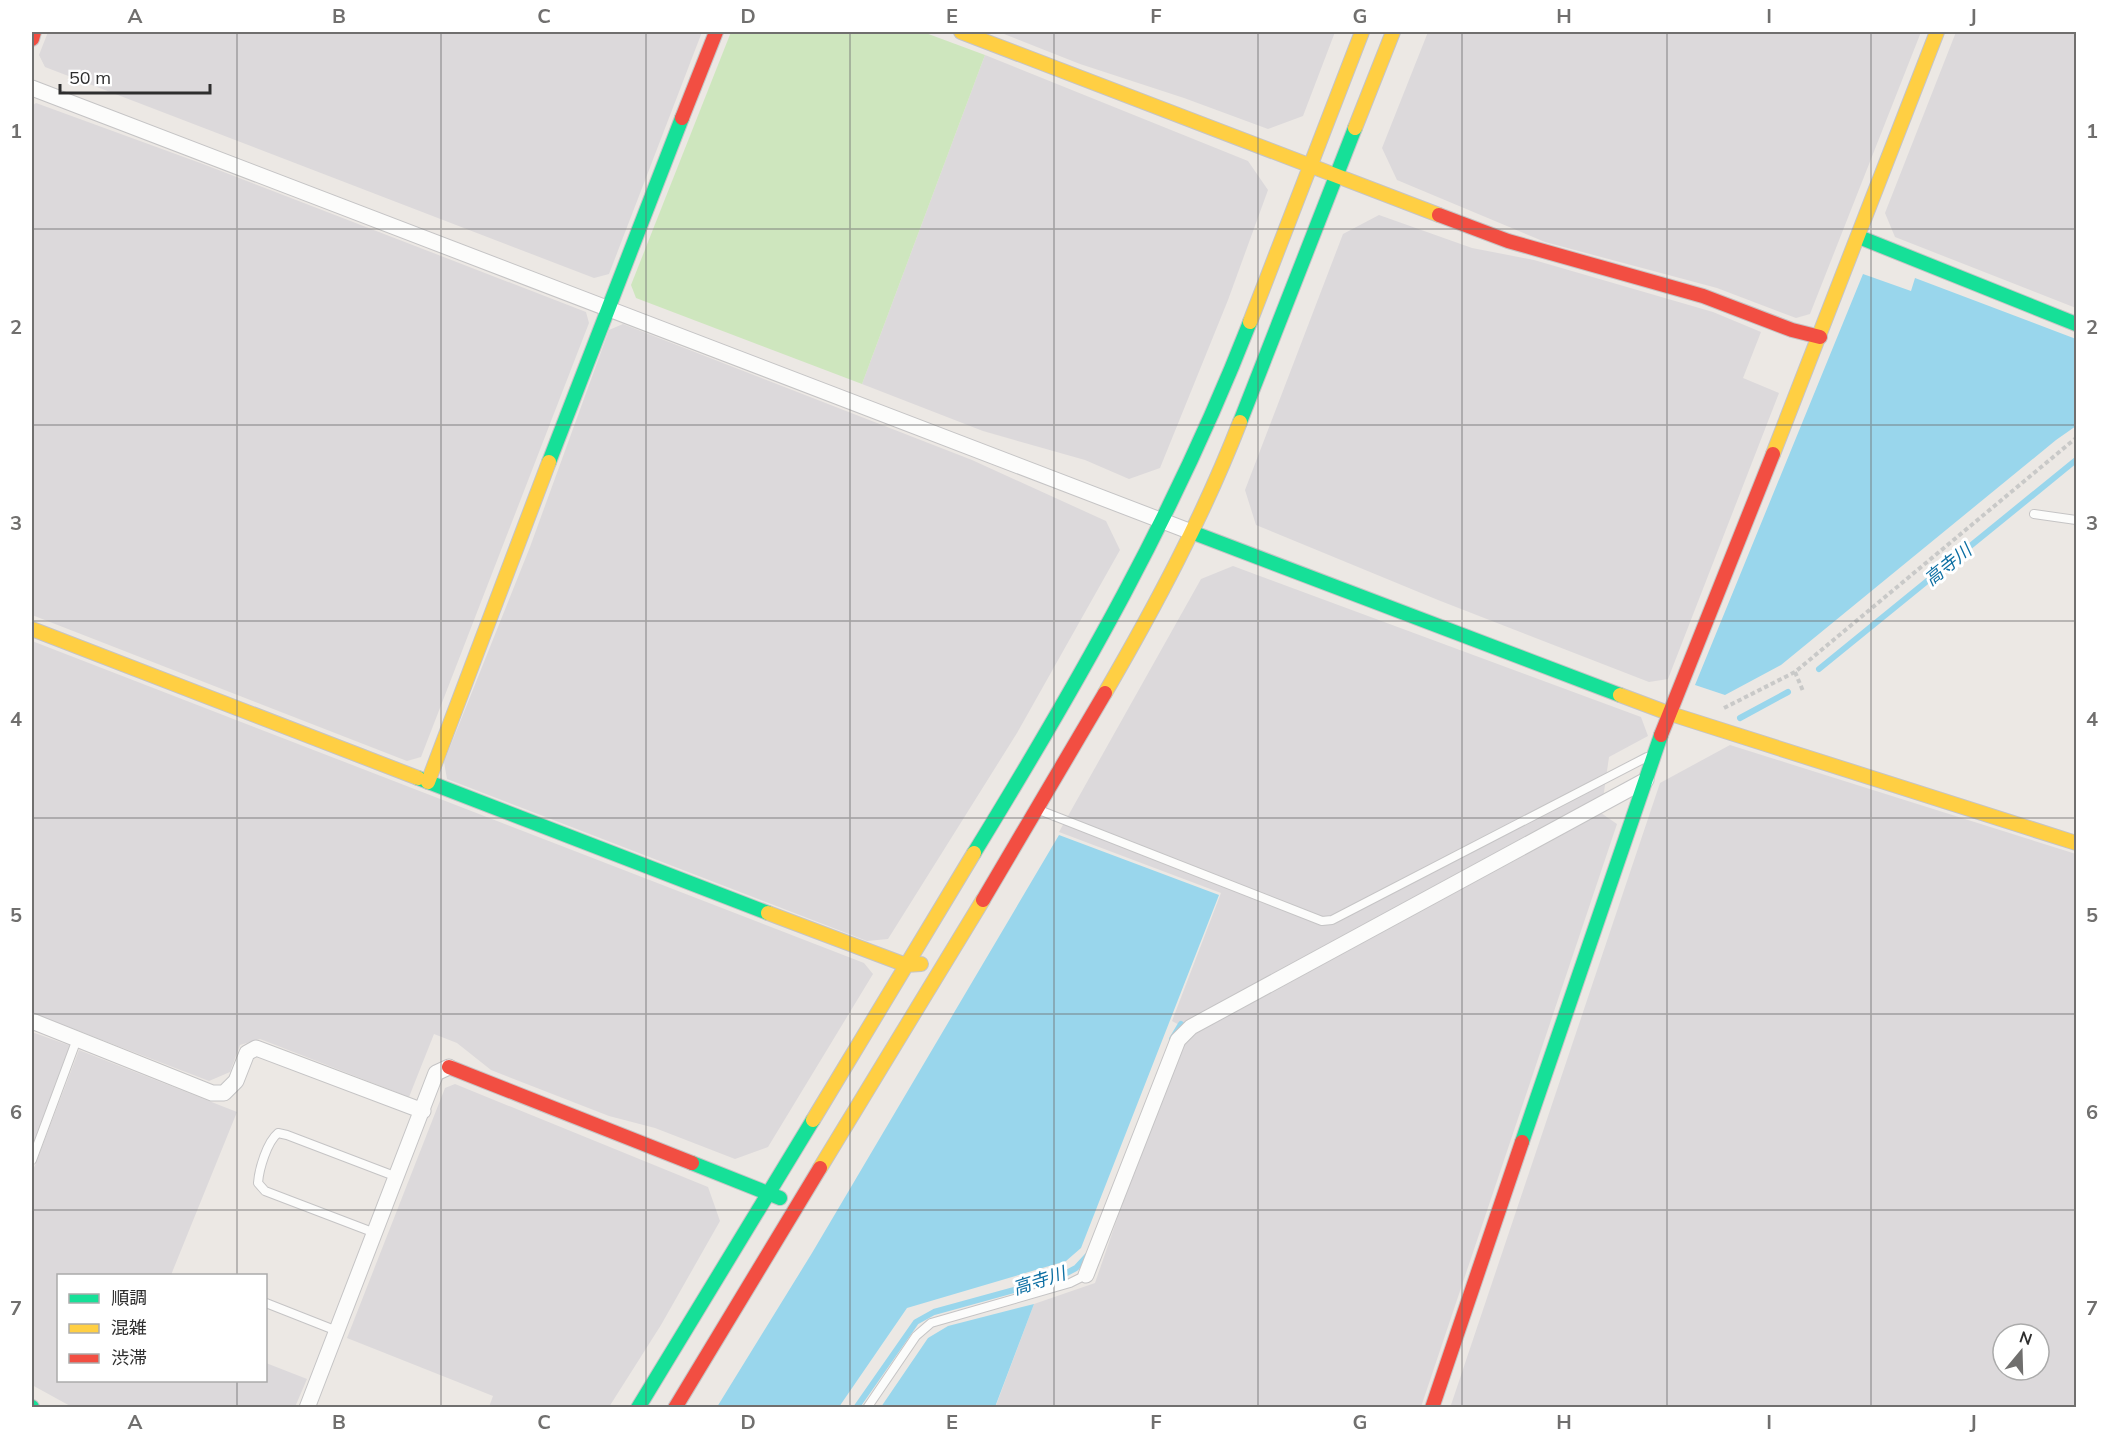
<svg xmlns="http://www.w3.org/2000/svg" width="2108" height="1439" viewBox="0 0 2108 1439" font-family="Mulish,'Noto Sans JP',sans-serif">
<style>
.industrial{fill:#dcd9db;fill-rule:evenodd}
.green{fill:#cee6be}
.water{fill:#99d6ec}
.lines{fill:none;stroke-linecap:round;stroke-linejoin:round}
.stream{stroke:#99d6ec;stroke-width:6}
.lane-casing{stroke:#c5c4c5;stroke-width:10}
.street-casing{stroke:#c5c4c5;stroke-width:17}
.fast-casing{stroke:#c5c4c5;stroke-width:16}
.slow-casing{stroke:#c5c4c5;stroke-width:16}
.jam-casing{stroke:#c5c4c5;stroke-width:16}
.path{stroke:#c9c9c8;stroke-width:4;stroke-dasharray:4.5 3;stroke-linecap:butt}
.lane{stroke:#fcfcfb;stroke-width:8}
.street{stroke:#fcfcfb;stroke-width:15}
.fast{stroke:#16e098;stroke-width:14}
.slow{stroke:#ffcf43;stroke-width:14}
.jam{stroke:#f24e42;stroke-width:14}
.grid{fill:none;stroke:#706f6e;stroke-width:1.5;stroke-opacity:0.55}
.labels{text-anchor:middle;stroke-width:6;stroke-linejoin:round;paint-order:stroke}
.water-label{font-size:18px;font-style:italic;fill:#0d6fa3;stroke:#fff}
.neatline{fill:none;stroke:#706f6e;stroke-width:2}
.grid-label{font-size:20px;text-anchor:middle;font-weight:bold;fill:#706f6e}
</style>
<rect width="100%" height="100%" fill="#ece8e4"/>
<path class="industrial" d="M 48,32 L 702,32 L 609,274 L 594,278 L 45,67 L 39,55 Z
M 999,32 L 1335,32 L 1303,116 L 1268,129 L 1184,98 L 1080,64 Z
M 1428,32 L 1921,32 L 1810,314 L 1796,318 L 1717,288 L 1545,242 L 1397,180 L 1382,148 Z
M 1956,32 L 2076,32 L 2076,308 L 1895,237 L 1885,213 Z
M 985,55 L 1248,161 L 1268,190 L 1228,300 L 1160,468 L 1129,479 L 1085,460 L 983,431 L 862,384 Z
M 36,103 L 203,164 L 586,312 L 589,323 L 421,757 L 407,761 L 32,615 L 32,106 Z
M 1379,215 L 1472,248 L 1534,260 L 1713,312 L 1761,332 L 1743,378 L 1779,393 L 1668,679 L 1649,682 L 1438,600 L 1256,525 L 1245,490 L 1343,234 Z
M 623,324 L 972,460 L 1106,521 L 1120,550 L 1017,733 L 888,939 L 867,941 L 447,779 L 444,762 L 530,547 L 609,330 Z
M 1233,566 L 1641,717 L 1648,736 L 1609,757 L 1601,813 L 1617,824 L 1421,1407 L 995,1408 L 1034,1304 L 1095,1283 L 1183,1027 L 1172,1021 L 1221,893 L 1059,832 L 1201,579 Z
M 32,641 L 864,963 L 873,974 L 768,1147 L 735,1159 L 655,1128 L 609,1116 L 491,1070 L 457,1043 L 434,1034 L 409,1097 L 260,1039 L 240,1045 L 230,1072 L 209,1081 L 32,1013 Z
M 1730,745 L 2076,854 L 2076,1407 L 1450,1408 L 1660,783 ZM 2003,1334 L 2039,1334 L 2039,1370 L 2003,1370 Z
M 32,1032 L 71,1046 L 32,1148 Z
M 79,1050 L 237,1112 L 171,1275 L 58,1276 L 58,1380 L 266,1380 L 266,1363 L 307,1379 L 295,1407 L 72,1407 L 32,1385 L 32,1173 Z
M 455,1084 L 708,1187 L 720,1221 L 661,1325 L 609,1407 L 489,1407 L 493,1396 L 347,1338 L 445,1088 Z"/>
<path class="green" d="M 731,32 L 923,32 L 985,55 L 862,384 L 636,298 L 631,285 Z"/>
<path class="water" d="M 1863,274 L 1911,291 L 1915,278 L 2076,339 L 2076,426 L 2056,440 L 1781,665 L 1725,695 L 1695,685 Z
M 1059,835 L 1219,895 L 1081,1248 L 1066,1261 L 907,1308 L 839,1407 L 717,1407 L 812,1253 Z
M 1034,1304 L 995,1407 L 881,1407 L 928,1338 L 948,1326 Z"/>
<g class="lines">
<path class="stream" d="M 1819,669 L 2076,460
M 1740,718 L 1788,692
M 1172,1039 L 1181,1024
M 856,1408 L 916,1322 L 934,1312 L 1057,1278 L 1076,1268 L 1088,1255"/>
<g class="lane-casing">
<path id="lane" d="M 2034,514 L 2076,520
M 1039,810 L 1322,921 L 1332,920 L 1647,757
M 32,1160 L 77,1039
M 375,1233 L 265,1191 L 258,1183 C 259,1169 267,1142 278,1133 L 287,1135 L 397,1177
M 266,1303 L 337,1331
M 867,1408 L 916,1336 L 931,1323 L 1070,1283 L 1086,1275"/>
</g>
<g class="street-casing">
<path id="street" d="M 32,88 L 1194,533
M 32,1021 L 212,1093 L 224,1093 L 236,1081 L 247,1053 L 256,1048 L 423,1111
M 1086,1275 L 1178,1040 L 1191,1027 L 1646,780
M 307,1408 L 436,1073 L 449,1067"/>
</g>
<g class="fast-casing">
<path id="fast" d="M 1859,237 L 2076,324
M 1240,422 L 1355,128
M 549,462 L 682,118
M 1194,533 L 1620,695
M 418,778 L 768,913
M 974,853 C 1080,680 1176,512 1250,322
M 1522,1142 L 1661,735
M 692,1163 L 780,1198
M 32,1407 L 32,1408
M 638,1408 L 813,1120"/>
</g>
<g class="slow-casing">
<path id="slow" d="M 961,32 L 1439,215
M 1355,128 L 1393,32
M 1250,322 L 1362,32
M 1773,454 L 1937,32
M 32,629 L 418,778
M 1105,693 C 1156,605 1203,517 1240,422
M 1620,695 L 1668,713 L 2076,843
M 428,782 L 549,462
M 768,913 L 906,965 L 921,964
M 813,1120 L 974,853
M 820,1168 L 983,900"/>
</g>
<g class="jam-casing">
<path id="jam" d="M 32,39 L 34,32
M 682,118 L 716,32
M 1439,215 L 1508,241 L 1703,296 L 1792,330 L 1820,337
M 1661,735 L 1773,454
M 983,900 L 1105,693
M 449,1067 L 692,1163
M 675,1408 L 820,1168
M 1432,1408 L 1522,1142"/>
</g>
<path class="path" d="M 1795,672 L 1803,691
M 1724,708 L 1795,672 L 2076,438"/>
<use href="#lane" class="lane"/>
<use href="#street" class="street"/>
<use href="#fast" class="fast"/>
<use href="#slow" class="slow"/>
<use href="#jam" class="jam"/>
</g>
<path class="grid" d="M 237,32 L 237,1276M 441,32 L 441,1408M 646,32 L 646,1408M 850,32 L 850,1408M 1054,32 L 1054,1408M 1258,32 L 1258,1408M 1462,32 L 1462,1408M 1667,32 L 1667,1408M 1871,32 L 1871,1408M 32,229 L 2076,229M 32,425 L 2076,425M 32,621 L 2076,621M 32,818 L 2076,818M 32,1014 L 2076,1014M 32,1210 L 2076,1210M 237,1380 L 237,1408"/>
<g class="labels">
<g class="water-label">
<text transform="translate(1948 565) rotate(-39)" y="6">高寺川</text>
<text transform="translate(1039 1281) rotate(-18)" y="6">高寺川</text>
</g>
</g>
<rect width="2108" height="1439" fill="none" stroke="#ffffff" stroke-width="66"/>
<rect x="57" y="1274" width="210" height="108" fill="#ffffff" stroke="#ababab" stroke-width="1.5"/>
<rect x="69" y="1294" width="30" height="9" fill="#16e098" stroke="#ababab" stroke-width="1.5"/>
<text x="111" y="1304" font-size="18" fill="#2e2e2e">順調</text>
<rect x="69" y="1324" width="30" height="9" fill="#ffcf43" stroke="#ababab" stroke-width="1.5"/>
<text x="111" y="1334" font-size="18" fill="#2e2e2e">混雑</text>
<rect x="69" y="1354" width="30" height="9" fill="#f24e42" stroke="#ababab" stroke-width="1.5"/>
<text x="111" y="1364" font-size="18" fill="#2e2e2e">渋滞</text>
<g transform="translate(2021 1352) rotate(19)"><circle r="28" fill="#ffffff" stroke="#ababab" stroke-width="1.5"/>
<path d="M0-4.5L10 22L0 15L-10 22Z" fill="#706f6e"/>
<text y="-9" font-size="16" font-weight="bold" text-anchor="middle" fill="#2e2e2e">N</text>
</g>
<path d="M60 84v9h150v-9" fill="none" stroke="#2e2e2e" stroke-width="3"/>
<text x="69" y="84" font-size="18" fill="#2e2e2e" stroke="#ffffff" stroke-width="4.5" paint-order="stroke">50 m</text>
<rect x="33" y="33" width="2042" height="1373" class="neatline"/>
<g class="grid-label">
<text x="135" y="23">A</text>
<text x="339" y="23">B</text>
<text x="544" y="23">C</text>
<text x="748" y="23">D</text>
<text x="952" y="23">E</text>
<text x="1156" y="23">F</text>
<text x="1360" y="23">G</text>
<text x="1564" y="23">H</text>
<text x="1769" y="23">I</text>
<text x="1973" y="23">J</text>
<text x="16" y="138">1</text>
<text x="2092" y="138">1</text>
<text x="16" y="334">2</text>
<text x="2092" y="334">2</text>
<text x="16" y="530">3</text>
<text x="2092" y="530">3</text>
<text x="16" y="726">4</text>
<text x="2092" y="726">4</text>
<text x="16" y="922">5</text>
<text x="2092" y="922">5</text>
<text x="16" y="1119">6</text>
<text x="2092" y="1119">6</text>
<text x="16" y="1315">7</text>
<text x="2092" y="1315">7</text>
<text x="135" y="1429">A</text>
<text x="339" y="1429">B</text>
<text x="544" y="1429">C</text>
<text x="748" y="1429">D</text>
<text x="952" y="1429">E</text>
<text x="1156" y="1429">F</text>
<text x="1360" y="1429">G</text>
<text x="1564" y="1429">H</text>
<text x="1769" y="1429">I</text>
<text x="1973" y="1429">J</text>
</g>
</svg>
